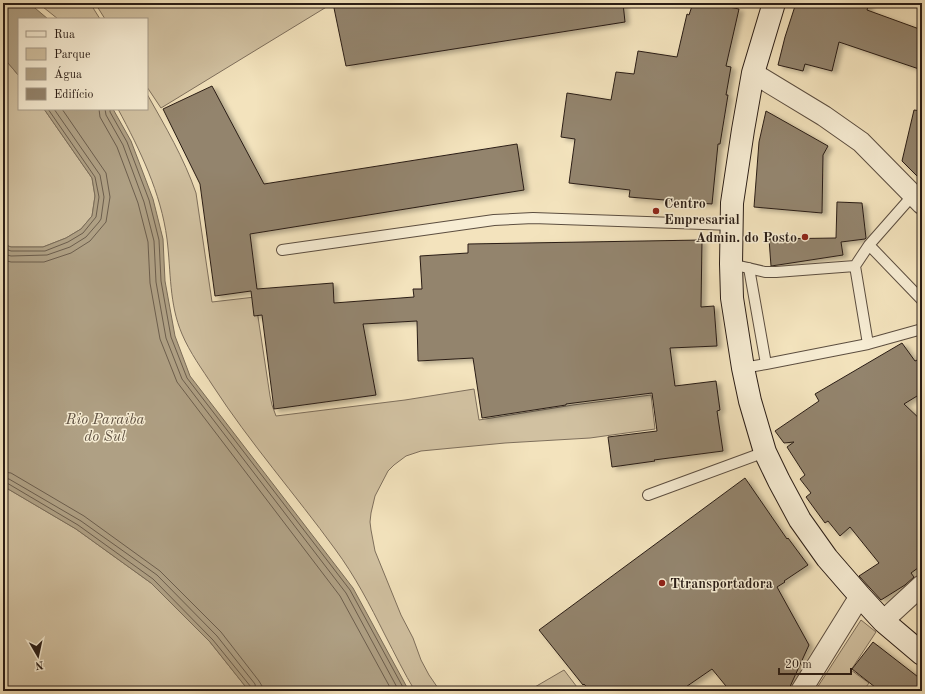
<svg xmlns="http://www.w3.org/2000/svg" width="925" height="694" viewBox="0 0 925 694" font-family="'Old Standard TT',serif">
<style>
.green{fill:#d1c1a1;stroke:#7e6f5c}
.water{fill:#afa084;stroke:#7a6c58}
.lines{fill:none;stroke-linecap:round;stroke-linejoin:round}
.shore{stroke:#6c5e4d;stroke-width:1}
.building{fill:#93846d;stroke:#2a1d16;filter:url(#shadow)}
.lane-casing{stroke:#5c4e40;stroke-width:12}
.street-casing{stroke:#5c4e40;stroke-width:22}
.secondary-casing{stroke:#2a1d16;stroke-width:24}
.lane{stroke:#f7edd4;stroke-width:10}
.street{stroke:#f7edd4;stroke-width:20}
.secondary{stroke:#f7edd4;stroke-width:22}
.poi-dot{fill:#8f2418;stroke:#f7edd4;stroke-width:1.5}
.labels{text-anchor:middle;stroke-width:3;stroke-linejoin:round;paint-order:stroke}
.poi-label{font-size:14px;font-weight:bold;fill:#2a1d16;stroke:#f7edd4;text-anchor:start}
.water-label{font-size:15px;font-style:italic;fill:#5f5142;stroke:#f7edd4}
</style>
<defs>
<filter id="shadow"><feDropShadow dx="4.5" dy="2.5" stdDeviation="2" flood-color="#0004"/></filter>
</defs>
<rect width="100%" height="100%" fill="#f3e3bd"/>
<filter id="stains"><feTurbulence type="fractalNoise" baseFrequency=".005" numOctaves="4"/><feColorMatrix values="0 0 0 0 .2 0 0 0 0 .09 0 0 0 0 .02 0 0 0 .5 -.17"/></filter>
<radialGradient id="worn" r=".72"><stop offset=".6" stop-color="#630" stop-opacity="0"/><stop offset="1" stop-color="#630" stop-opacity=".3"/></radialGradient>
<path class="green" d="M 38,3 L 90,3 L 100,19 L 58,19 Z
M 95,3 L 333,3 L 161,108 L 147,87 L 147,19 L 105,19 Z
M 3,57 L 19,76 L 19,109 L 44,109 L 92,178 L 95,196 L 92,216 L 81,229 L 66,238 L 43,247 L 11,247 L 3,244 Z
M 147,94 C 165,126 184,158 196,193 L 212,302 L 255,297 L 270,396 L 272,405 L 276,416 L 405,400 L 474,389 L 479,420 L 573,405 L 651,395 L 655,429 L 590,438 L 505,443 L 421,451 L 406,456 L 394,465 L 388,471 L 375,496 L 371,513 L 370,522 L 371,530 L 375,551 L 401,615 L 413,638 L 421,660 L 429,675 L 440,691 L 415,691 C 404,673 395,654 385,635 C 370,605 355,576 335,549 C 295,494 250,443 213,386 C 202,369 190,353 182,334 C 169,304 171,271 167,239 C 161,193 140,150 118,109 L 147,109 Z
M 3,486 L 76,529 L 151,583 L 210,642 L 249,691 L 3,691 Z
M 861,620 L 876,632 L 851,670 L 869,683 L 863,691 L 815,691 Z
M 564,670 L 580,691 L 528,691 Z"/>
<path class="water" d="M 3,3 L 29,3 L 48,19 L 19,19 L 19,76 L 3,57 Z
M 44,109 L 113,109 L 131,141 L 153,199 L 163,239 L 165,281 L 175,336 L 190,376 L 353,588 L 409,691 L 249,691 L 210,642 L 151,583 L 76,529 L 3,486 L 3,244 L 11,247 L 43,247 L 66,238 L 81,229 L 92,216 L 95,196 L 92,178 Z"/>
<g class="lines">
<path class="shore" d="M 99,109 L 100,117 L 117,147 L 138,203 L 148,242 L 150,283 L 160,339 L 177,382 L 340,596 L 392,691
M 105,109 L 106,115 L 123,145 L 144,202 L 154,241 L 156,282 L 166,338 L 182,379 L 346,593 L 399,691
M 110,109 L 110,112 L 127,142 L 149,200 L 159,240 L 161,281 L 171,337 L 187,378 L 350,590 L 405,691
M 3,248 L 11,251 L 45,251 L 68,242 L 83,233 L 96,217 L 99,197 L 95,177 L 48,109
M 3,254 L 11,256 L 47,255 L 70,247 L 86,237 L 99,222 L 101,219 L 104,197 L 100,175 L 54,109
M 3,260 L 11,262 L 44,262 L 71,253 L 90,241 L 106,222 L 110,197 L 106,173 L 62,109
M 3,472 L 11,473 L 84,516 L 160,571 L 221,632 L 259,681 L 262,686 L 262,691
M 3,478 L 9,479 L 81,521 L 157,575 L 217,636 L 255,684 L 256,691
M 3,483 L 7,483 L 78,525 L 153,579 L 213,640 L 251,687 L 251,691"/>
</g>
<path class="building" d="M 342,3 L 623,3 L 625,22 L 346,66 L 334,8 Z
M 693,3 L 730,3 L 729,7 L 739,9 L 726,66 L 731,67 L 726,95 L 728,95 L 720,144 L 718,144 L 712,204 L 629,197 L 630,190 L 569,183 L 575,139 L 561,137 L 567,93 L 611,100 L 616,72 L 634,74 L 638,51 L 677,57 L 687,14 L 689,15 Z
M 796,3 L 869,3 L 867,10 L 922,30 L 922,70 L 839,42 L 832,71 L 805,64 L 803,71 L 778,65 L 785,37 Z
M 212,86 L 264,184 L 517,144 L 524,190 L 250,234 L 257,289 L 333,283 L 334,303 L 414,297 L 413,289 L 422,289 L 420,256 L 468,253 L 468,244 L 702,240 L 701,307 L 714,306 L 717,346 L 670,348 L 675,386 L 716,381 L 720,410 L 717,411 L 723,451 L 654,460 L 655,461 L 612,467 L 608,437 L 657,431 L 652,393 L 566,404 L 566,405 L 482,418 L 473,358 L 418,361 L 417,321 L 363,324 L 376,395 L 274,409 L 262,315 L 254,316 L 251,291 L 215,296 L 200,184 L 163,109 Z
M 914,110 L 922,111 L 922,181 L 902,161 Z
M 766,111 L 828,146 L 823,155 L 822,213 L 754,207 L 759,142 Z
M 837,202 L 862,203 L 866,238 L 865,239 L 841,242 L 843,255 L 778,265 L 771,266 L 769,239 L 836,238 Z
M 902,343 L 915,361 L 922,358 L 922,393 L 904,404 L 922,421 L 922,565 L 911,573 L 914,577 L 905,585 L 881,600 L 859,576 L 879,563 L 850,527 L 840,536 L 828,521 L 825,523 L 806,497 L 811,493 L 800,479 L 805,475 L 787,447 L 794,442 L 784,443 L 775,431 L 819,401 L 815,394 Z
M 745,478 L 787,539 L 788,538 L 808,565 L 784,581 L 785,582 L 777,587 L 809,645 L 788,691 L 730,691 L 712,669 L 680,691 L 590,691 L 584,684 L 583,685 L 539,630 Z
M 873,642 L 922,680 L 922,691 L 880,691 L 852,669 Z"/>
<g class="lines">
<g class="lane-casing">
<path id="lane" d="M 913,195 L 869,245 L 855,266 L 868,344 L 922,329
M 869,245 L 922,300
M 282,250 L 494,220 L 533,218 L 732,225
M 731,264 L 765,272 L 776,272 L 855,266
M 749,268 L 766,364
M 743,368 L 766,364 L 868,344
M 648,495 L 765,452"/>
</g>
<g class="street-casing">
<path id="street" d="M 753,73 L 824,116 L 861,142 L 922,204
M 883,621 L 922,585
M 801,691 L 860,596"/>
</g>
<g class="secondary-casing">
<path id="secondary" d="M 774,3 L 753,73 L 743,130 L 732,203 L 731,264 L 732,298 L 743,368 L 750,401 L 765,452 L 779,481 L 800,520 L 827,558 L 860,596 L 883,621 L 922,654"/>
</g>
<use href="#lane" class="lane"/>
<use href="#street" class="street"/>
<use href="#secondary" class="secondary"/>
</g>
<g class="poi-dot">
<circle cx="656" cy="211" r="4"/>
<circle cx="805" cy="237" r="4"/>
<circle cx="662" cy="583" r="4"/>
</g>
<g class="labels">
<g class="poi-label">
<text x="664" y="208">Centro<tspan x="664" dy="16">Empresarial</tspan></text>
<text x="797" y="242" text-anchor="end">Admin. do Posto</text>
<text x="670" y="588">Ttransportadora</text>
</g>
<g class="water-label">
<text x="105" y="424">Rio Paraiba<tspan x="105" dy="17">do Sul</tspan></text>
</g>
</g>
<rect width="925" height="694" fill="none" stroke="#f3e3bd" stroke-width="16"/>
<rect x="4" y="4" width="917" height="686" fill="none" stroke="#2a1d16" stroke-width="2"/>
<rect x="8" y="8" width="909" height="678" fill="none" stroke="#2a1d16"/>
<rect x="18" y="18" width="130" height="92" fill="#f7edd4" stroke="#a59a88"/>
<rect x="26" y="31" width="20" height="6" fill="#f7edd4" stroke="#a59a88"/>
<text x="54" y="38" font-size="12" fill="#2a1d16">Rua</text>
<rect x="26" y="48" width="20" height="12" fill="#d1c1a1" stroke="#a59a88"/>
<text x="54" y="58" font-size="12" fill="#2a1d16">Parque</text>
<rect x="26" y="68" width="20" height="12" fill="#afa084" stroke="#a59a88"/>
<text x="54" y="78" font-size="12" fill="#2a1d16">Água</text>
<rect x="26" y="88" width="20" height="12" fill="#93846d" stroke="#a59a88"/>
<text x="54" y="98" font-size="12" fill="#2a1d16">Edifício</text>
<g transform="translate(38 656) rotate(171)" stroke="#f7edd4" stroke-width="3" paint-order="stroke">
<path d="M0-3L7 15L0 10L-7 15Z" fill="#2a1d16"/>
<text y="-6" font-size="11" font-weight="bold" text-anchor="middle" fill="#2a1d16">N</text>
</g>
<path d="M779 668v6h72v-6" fill="none" stroke="#2a1d16" stroke-width="2"/>
<text x="785" y="668" font-size="12" fill="#2a1d16" stroke="#f7edd4" stroke-width="3" paint-order="stroke">20 m</text>
<rect width="100%" height="100%" filter="url(#stains)"/>
<rect width="100%" height="100%" fill="url(#worn)"/>
</svg>
